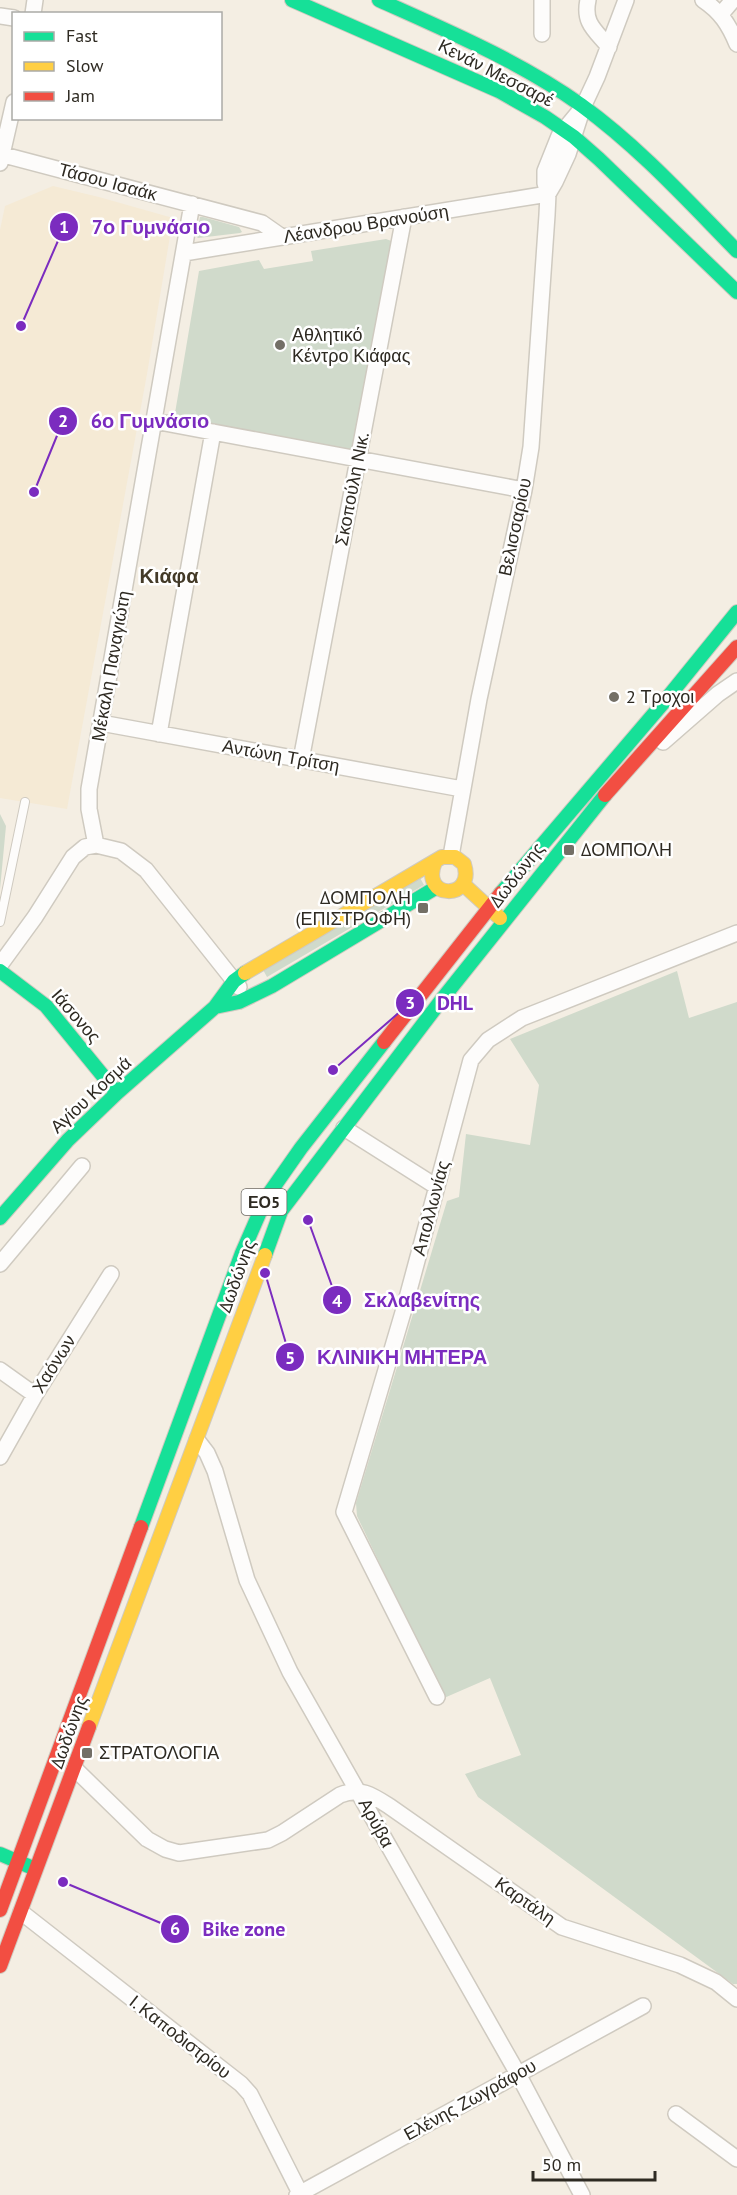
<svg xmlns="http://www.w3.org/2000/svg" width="737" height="2195" viewBox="0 0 737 2195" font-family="'PT Sans',sans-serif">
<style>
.built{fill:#f5ead5}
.green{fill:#d0dacb}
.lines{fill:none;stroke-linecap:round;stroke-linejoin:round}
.lane-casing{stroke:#cfcac0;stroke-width:10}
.street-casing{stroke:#cfcac0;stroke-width:18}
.fast-casing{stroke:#cfcac0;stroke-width:16}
.slow-casing{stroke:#cfcac0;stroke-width:16}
.jam-casing{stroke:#cfcac0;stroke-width:16}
.lane{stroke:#fdfcfb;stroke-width:8}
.street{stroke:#fdfcfb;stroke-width:15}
.fast{stroke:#16e098;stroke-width:14}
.slow{stroke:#ffcf43;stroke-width:14}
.jam{stroke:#f24e42;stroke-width:14}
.poi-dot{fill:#736f66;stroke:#fff;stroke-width:2}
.labels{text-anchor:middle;stroke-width:5;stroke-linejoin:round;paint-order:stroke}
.shield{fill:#fff;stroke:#6d6a64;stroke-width:1.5}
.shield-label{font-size:16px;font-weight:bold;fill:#2e2a22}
.street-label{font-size:18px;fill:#2e2a22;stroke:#fff}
.poi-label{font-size:18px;fill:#2e2a22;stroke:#fff;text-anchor:start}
.neighbourhood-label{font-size:20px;font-weight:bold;fill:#433a28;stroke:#fff}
.leader{fill:none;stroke:#7b2cbf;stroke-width:2}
.callout-dot{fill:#7b2cbf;stroke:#fff;stroke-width:2}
.mark-label{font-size:18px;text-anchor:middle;font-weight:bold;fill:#fff}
.callout-label{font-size:20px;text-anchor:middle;font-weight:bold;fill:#7b2cbf;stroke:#fff;stroke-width:5;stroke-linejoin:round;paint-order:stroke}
</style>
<rect width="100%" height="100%" fill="#f4eee3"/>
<path class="built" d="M 53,186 L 99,197 L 173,218 L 147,374 L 67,809 L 0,798 L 0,230 L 5,206 Z"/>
<path class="green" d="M 200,217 L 203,217 L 239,227 L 242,232 L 240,233 L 198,238 L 196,236 Z
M 386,239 L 394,242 L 352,453 L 174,419 L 199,271 L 259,260 L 264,269 L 313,261 L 311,251 Z
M 0,814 L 6,826 L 0,889 Z
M 419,876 L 424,885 L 267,977 L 262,968 Z
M 677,971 L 689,1018 L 737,1002 L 737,1984 L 733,1984 L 478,1797 L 465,1774 L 521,1755 L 490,1678 L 444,1698 L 357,1516 L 356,1503 L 447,1201 L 459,1197 L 466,1134 L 530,1145 L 539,1085 L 510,1039 Z"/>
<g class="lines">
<g class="lane-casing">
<path id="lane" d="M 0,922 L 25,802"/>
</g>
<g class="street-casing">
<path id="street" d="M 542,0 L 542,34
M 588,0 C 583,23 595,30 609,47
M 703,0 C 721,12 729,25 737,44
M 33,14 L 35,0
M 721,14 L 733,0
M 0,16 L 14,18
M 0,154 L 262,223 L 282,237
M 0,163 L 14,102
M 548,194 L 555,182 L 568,154 L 583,107 L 597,77 L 626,0
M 184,253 L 548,194
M 154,421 L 524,490
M 101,723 L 462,789
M 159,734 L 213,432
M 663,742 L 718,694 L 737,681
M 301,760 L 404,217
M 96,845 L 89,809 L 89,789 L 192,204
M 451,856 L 479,699 L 524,490 L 531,447 L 547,215 L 548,194 L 545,183 L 545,171 L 559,136 L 583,107
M 0,965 L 35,917 L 73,857 L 85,847 L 96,845 L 121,851 L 146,870 L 239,987
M 344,1128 L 437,1187
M 0,1264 L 82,1166
M 0,1370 L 35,1395
M 197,1440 L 207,1453 L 215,1471 L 247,1580 L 290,1672 L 518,2074 L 582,2195
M 0,1457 L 35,1395 L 111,1274
M 437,1697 L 344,1512 L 404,1309 L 471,1060 L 488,1040 L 522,1018 L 737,933
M 74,1768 L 147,1839 L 165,1849 L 179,1853 L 268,1840 L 282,1833 L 340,1795 C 360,1787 372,1795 389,1806 L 562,1927 L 680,1965 L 716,1982 L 737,1999
M 21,1912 L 241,2084 L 250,2094 L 301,2195
M 676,2114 L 737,2159
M 297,2195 L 643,2006"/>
</g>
<g class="fast-casing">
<path id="fast" d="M 292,0 L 499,91 L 545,117 L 574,137 L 599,159 L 737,292
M 379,0 C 448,31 519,61 581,105 C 639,147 687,200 737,251
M 501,893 L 664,702 L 737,612
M 0,971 L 46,1006 L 117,1093
M 215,1007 L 239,1002 L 272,986 L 437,887
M 0,1218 L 68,1140 L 117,1093 L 215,1007 L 234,981 L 245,973
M 265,1255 L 281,1211 L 443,998 L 605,795
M 141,1527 L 242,1253 L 266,1198 L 301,1148 L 384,1042
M 0,1854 L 33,1868"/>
</g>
<g class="slow-casing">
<path id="slow" d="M 463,884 L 500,918
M 245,973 L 442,857 L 455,857 L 464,864 C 476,901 419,900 435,862
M 89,1727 L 265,1255"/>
</g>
<g class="jam-casing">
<path id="jam" d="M 605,795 L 737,647
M 384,1042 L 501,893
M 0,1910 L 141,1527
M 0,1966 L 89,1727"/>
</g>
<use href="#lane" class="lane"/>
<use href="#street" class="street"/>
<use href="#fast" class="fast"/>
<use href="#slow" class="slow"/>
<use href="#jam" class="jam"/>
</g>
<g class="poi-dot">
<circle cx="280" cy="345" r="6"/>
<circle cx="614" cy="697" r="6"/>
<rect x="563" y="844" width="12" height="12" rx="3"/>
<rect x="417" y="902" width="12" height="12" rx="3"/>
<rect x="81" y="1747" width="12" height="12" rx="3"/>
</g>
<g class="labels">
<rect class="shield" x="241.5" y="1189" width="45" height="26" rx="4.5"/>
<g class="shield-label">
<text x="264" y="1208">ΕΟ5</text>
</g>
<g class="street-label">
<text transform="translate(496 73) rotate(27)" y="6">Κενάν Μεσσαρέ</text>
<text transform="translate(108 182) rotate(15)" y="6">Τάσου Ισαάκ</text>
<text transform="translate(366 224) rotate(-9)" y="6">Λέανδρου Βρανούση</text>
<text transform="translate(352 489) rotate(-79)" y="6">Σκοπούλη Νικ.</text>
<text transform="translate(515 527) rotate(-78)" y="6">Βελισσαρίου</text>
<text transform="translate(111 666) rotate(-80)" y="6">Μέκαλη Παναγιώτη</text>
<text transform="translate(281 756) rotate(10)" y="6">Αντώνη Τρίτση</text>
<text transform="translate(517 875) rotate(-52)" y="6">Δωδώνης</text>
<text transform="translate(76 1016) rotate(49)" y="6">Ιάσονος</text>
<text transform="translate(91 1095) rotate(-43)" y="6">Αγίου Κοσμά</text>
<text transform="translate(431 1208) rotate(-75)" y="6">Απολλωνίας</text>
<text transform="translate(237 1276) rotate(-70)" y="6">Δωδώνης</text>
<text transform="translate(54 1364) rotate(-58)" y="6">Χαόνων</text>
<text transform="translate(69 1732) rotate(-70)" y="6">Δωδώνης</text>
<text transform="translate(376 1823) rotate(61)" y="6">Αρύβα</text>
<text transform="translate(525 1901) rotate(35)" y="6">Καρτάλη</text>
<text transform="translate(180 2037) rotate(38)" y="6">Ι. Καποδιστρίου</text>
<text transform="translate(470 2100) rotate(-29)" y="6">Ελένης Ζωγράφου</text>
</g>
<g class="poi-label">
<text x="292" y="341">Αθλητικό<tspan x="292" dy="21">Κέντρο Κιάφας</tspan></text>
<text x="626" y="703">2 Τροχοι</text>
<text x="581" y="856">ΔΟΜΠΟΛΗ</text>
<text x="411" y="904" text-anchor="end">ΔΟΜΠΟΛΗ<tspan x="411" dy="21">(ΕΠΙΣΤΡΟΦΗ)</tspan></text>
<text x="99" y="1759">ΣΤΡΑΤΟΛΟΓΙΑ</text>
</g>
<g class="neighbourhood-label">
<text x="169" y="583">Κιάφα</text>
</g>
</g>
<path class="leader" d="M21 326L64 227M34 492L63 421M333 1070L410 1003M308 1220L337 1300M265 1273L290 1357M63 1882L175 1929"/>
<g class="callout-dot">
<circle cx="21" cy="326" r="6"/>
<circle cx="34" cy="492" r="6"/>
<circle cx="333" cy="1070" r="6"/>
<circle cx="308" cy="1220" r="6"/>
<circle cx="265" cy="1273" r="6"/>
<circle cx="63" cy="1882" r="6"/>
<circle cx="64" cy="227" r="15"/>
<circle cx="63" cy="421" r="15"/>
<circle cx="410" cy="1003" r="15"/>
<circle cx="337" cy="1300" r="15"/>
<circle cx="290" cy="1357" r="15"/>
<circle cx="175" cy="1929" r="15"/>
</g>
<g class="mark-label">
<text x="64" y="233">1</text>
<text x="63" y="427">2</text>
<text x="410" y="1009">3</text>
<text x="337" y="1307">4</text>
<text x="290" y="1364">5</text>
<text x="175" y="1935">6</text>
</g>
<g class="callout-label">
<text x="151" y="234">7ο Γυμνάσιο</text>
<text x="150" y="428">6ο Γυμνάσιο</text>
<text x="455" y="1010">DHL</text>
<text x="422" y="1307">Σκλαβενίτης</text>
<text x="402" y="1364">ΚΛΙΝΙΚΗ ΜΗΤΕΡΑ</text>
<text x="244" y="1936">Bike zone</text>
</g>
<rect x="12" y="12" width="210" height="108" fill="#ffffff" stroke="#abaaa7" stroke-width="1.5"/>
<rect x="24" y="32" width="30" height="9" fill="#16e098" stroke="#abaaa7" stroke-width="1.5"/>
<text x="66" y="42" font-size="18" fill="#2e2a22">Fast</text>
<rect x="24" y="62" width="30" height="9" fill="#ffcf43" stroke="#abaaa7" stroke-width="1.5"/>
<text x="66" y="72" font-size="18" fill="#2e2a22">Slow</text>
<rect x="24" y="92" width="30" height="9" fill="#f24e42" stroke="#abaaa7" stroke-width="1.5"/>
<text x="66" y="102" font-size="18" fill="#2e2a22">Jam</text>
<path d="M533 2171v9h122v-9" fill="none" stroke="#2e2a22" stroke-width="3"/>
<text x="542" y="2171" font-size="18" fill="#2e2a22" stroke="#ffffff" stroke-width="4.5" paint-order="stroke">50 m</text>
</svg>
